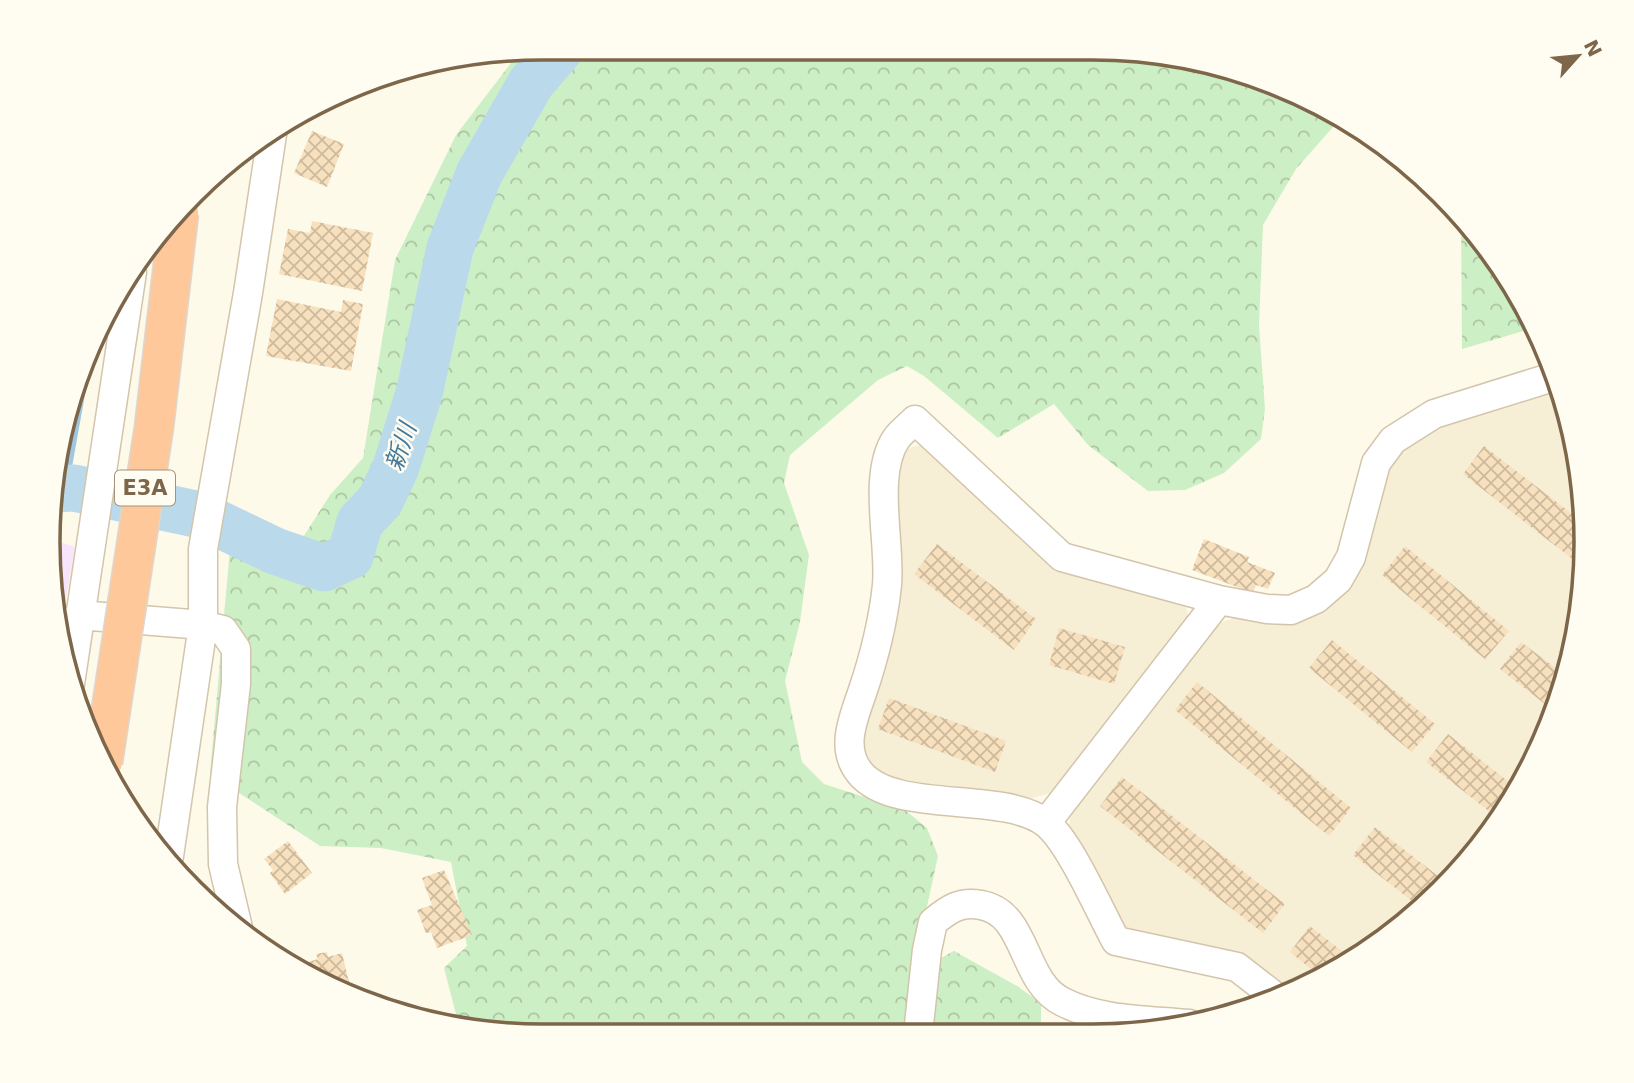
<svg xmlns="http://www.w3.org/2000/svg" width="1634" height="1083" viewBox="0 0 1634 1083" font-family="'DejaVu Sans','Noto Sans JP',sans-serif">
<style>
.residential{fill:#f7eed6}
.education{fill:#f8e5fb}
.forest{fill:url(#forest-crowns)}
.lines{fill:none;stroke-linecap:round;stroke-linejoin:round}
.stream{stroke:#9fc8de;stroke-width:8}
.river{stroke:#badaeb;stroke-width:47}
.building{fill:url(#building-cross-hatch)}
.street-casing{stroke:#d3c5ac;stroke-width:31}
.street{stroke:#fff;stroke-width:28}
.highway-bridge-casing{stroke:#ddd7d0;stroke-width:41;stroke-linecap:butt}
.highway-bridge{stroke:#fec89a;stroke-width:38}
.labels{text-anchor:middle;stroke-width:5;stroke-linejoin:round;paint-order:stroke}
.shield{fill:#fffcf1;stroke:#a4937b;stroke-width:2}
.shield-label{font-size:21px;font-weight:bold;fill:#7d6649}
.water-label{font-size:24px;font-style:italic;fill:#42799a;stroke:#fffcf1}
.rim{fill:none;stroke:#7d6649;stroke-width:3.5}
</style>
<defs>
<pattern id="forest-crowns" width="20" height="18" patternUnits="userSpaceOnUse" patternTransform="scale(1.75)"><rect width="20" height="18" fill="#cdefc5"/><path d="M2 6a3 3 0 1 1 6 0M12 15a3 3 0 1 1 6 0" fill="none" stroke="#acc5a2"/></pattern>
<pattern id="building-cross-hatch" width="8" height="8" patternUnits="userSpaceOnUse" patternTransform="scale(1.75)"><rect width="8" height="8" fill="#f7e0bd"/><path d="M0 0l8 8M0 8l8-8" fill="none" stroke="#cdb99c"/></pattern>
</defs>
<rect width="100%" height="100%" fill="#fefae9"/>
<path class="residential" d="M 1561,389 L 1570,414 L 1586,510 L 1582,606 L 1560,701 L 1520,789 L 1464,868 L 1393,934 L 1311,985 L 1290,993 L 1244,955 L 1135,935 L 1119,923 L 1069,832 L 1070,809 L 1219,623 L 1239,616 L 1275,624 L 1298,619 L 1341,594 L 1362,567 L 1368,521 L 1390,462 L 1409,442 L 1456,419 Z
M 924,444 L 1054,567 L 1184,601 L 1189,619 L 1054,792 L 1029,799 L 880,779 L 864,755 L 861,737 L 894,478 L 903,450 Z"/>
<path class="education" d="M 51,539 L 75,547 L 60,631 Z"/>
<path class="forest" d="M 554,47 L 1157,52 L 1311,98 L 1341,118 L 1296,169 L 1263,225 L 1259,325 L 1265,409 L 1261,439 L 1224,473 L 1185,490 L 1148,491 L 1088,445 L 1054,404 L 998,438 L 924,376 L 907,366 L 878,380 L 790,455 L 784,483 L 809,555 L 800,622 L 785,681 L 802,762 L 824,784 L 905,810 L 927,828 L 938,856 L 923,925 L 910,1034 L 477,1031 L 459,1026 L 444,968 L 467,946 L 451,862 L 381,848 L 320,846 L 210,774 L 231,537 L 284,567 L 330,495 L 363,458 L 395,260 L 456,135 L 514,59 Z
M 1461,215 L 1485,241 L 1537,327 L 1462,349 Z
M 954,951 L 1017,986 L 1041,1003 L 1041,1034 L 928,1034 L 937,960 Z"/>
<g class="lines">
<path class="stream" d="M 64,489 L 90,344"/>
<path class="river" d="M 53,489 L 74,488 L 200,515 L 275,551 L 324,568 L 350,556 L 360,522 L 380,501 L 396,467 L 420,390 L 450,248 L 479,174 L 531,83 L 562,47"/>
</g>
<path class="building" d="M 312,131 L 344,144 L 327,187 L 294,173 Z
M 312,221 L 373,233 L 362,291 L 279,274 L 288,229 L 310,233 Z
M 277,299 L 341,312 L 343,300 L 363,304 L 351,371 L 266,356 Z
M 1484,446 L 1585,524 L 1584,568 L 1463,474 Z
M 1204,539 L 1249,557 L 1247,562 L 1275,573 L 1268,589 L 1256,585 L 1253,593 L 1192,570 Z
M 937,544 L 1036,619 L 1014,650 L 914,574 Z
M 1405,546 L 1509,631 L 1485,659 L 1382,575 Z
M 1059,628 L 1125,647 L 1114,684 L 1049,665 Z
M 1332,640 L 1435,724 L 1412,752 L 1309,668 Z
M 1521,642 L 1566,676 L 1555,712 L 1500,669 Z
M 1197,682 L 1351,808 L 1329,836 L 1175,710 Z
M 889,698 L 1006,741 L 995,772 L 878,729 Z
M 1448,734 L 1519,790 L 1499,819 L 1426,762 Z
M 1122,777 L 1285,904 L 1263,933 L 1100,806 Z
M 1375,827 L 1447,883 L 1421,908 L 1353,855 Z
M 288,841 L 312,873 L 285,894 L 270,873 L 273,870 L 264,859 Z
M 444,870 L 472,935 L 437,948 L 431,932 L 426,933 L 417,910 L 432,905 L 422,878 Z
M 215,895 L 223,918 L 205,901 Z
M 1310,926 L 1352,959 L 1322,978 L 1290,952 Z
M 327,952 L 328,957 L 342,953 L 349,982 L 331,987 L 312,977 L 308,962 L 318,959 L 316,954 Z"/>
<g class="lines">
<g class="street-casing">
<path id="street" d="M 79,615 L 203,625 L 223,630 L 236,649 L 236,684 L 222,807 L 223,864 L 238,928
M 70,684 L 132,272
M 1046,823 L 1219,600
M 169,856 L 203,625 L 203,549 L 248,293 L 273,128
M 1277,998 L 1237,967 L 1116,941 C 1100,912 1070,842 1046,823 C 1002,790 895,815 860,773 C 840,749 853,719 862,693 C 874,658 883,623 887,585 C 891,544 872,475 896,439 C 901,432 909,426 915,420 L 1062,557 L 1219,600 L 1267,609 L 1291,610 L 1316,599 L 1338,580 L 1351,557 L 1376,463 L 1393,440 L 1434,414 L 1556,376
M 918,1034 L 927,950 L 933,922 C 949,909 960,901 981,905 C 1028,913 1021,982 1063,1002 C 1100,1021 1148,1020 1189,1024"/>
</g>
<use href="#street" class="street"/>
<g class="highway-bridge-casing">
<path id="highway-bridge" d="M 103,762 L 154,427 L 179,213"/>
</g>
<use href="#highway-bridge" class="highway-bridge"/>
</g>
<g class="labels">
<rect class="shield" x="115" y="470.5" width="60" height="35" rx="5"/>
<g class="shield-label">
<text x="145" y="495">E3A</text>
</g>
<g class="water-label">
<text transform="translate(401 447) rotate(-71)" y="8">新川</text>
</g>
</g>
<path d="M0 0H1634V1083H0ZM542 60H1092A482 482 0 0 1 1574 542V542A482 482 0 0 1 1092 1024H542A482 482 0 0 1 60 542V542A482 482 0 0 1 542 60Z" fill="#fffcf1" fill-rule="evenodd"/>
<path class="rim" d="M542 60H1092A482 482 0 0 1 1574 542V542A482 482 0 0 1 1092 1024H542A482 482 0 0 1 60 542V542A482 482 0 0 1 542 60Z"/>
<g transform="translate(1578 56) rotate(63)" stroke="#fffcf1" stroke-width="5" paint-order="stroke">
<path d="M0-5L12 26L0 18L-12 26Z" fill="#7d6649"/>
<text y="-10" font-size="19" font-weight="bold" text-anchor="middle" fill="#7d6649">N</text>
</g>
</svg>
